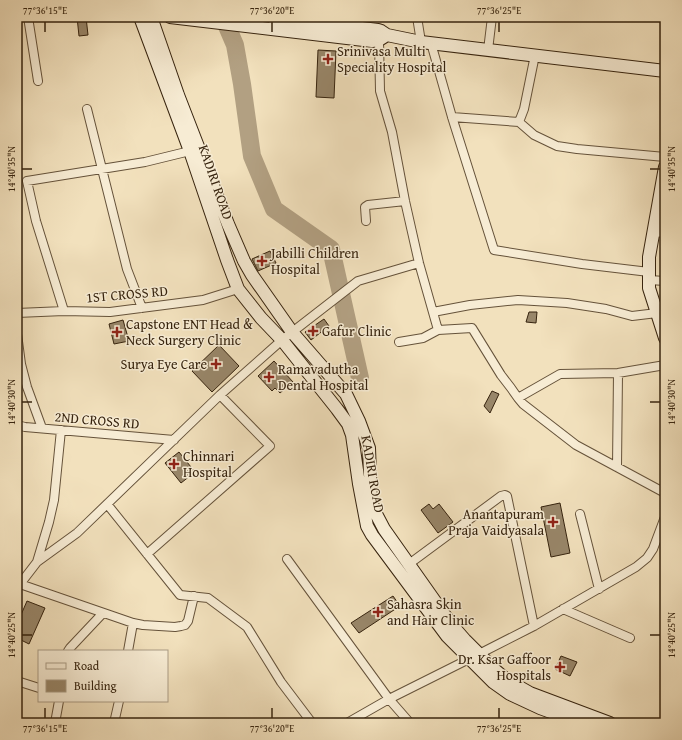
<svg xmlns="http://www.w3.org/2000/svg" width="682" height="740" viewBox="0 0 682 740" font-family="'Gentium Book Plus',serif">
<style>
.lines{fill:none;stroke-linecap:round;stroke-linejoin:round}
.river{stroke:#b2a082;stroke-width:18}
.building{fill:#988669;stroke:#36230e}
.street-casing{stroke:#65523a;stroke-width:10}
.secondary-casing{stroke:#36230e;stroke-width:14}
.street{stroke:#f7ecd4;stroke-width:8}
.secondary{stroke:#f7ecd4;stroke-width:12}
.ticks{fill:none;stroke:#36230e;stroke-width:1.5}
.poi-dot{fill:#8f2418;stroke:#f7ecd4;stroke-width:1.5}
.labels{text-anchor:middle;stroke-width:3;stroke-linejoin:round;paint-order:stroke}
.poi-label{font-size:14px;fill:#36230e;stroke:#f7ecd4;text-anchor:start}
.street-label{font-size:14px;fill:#36230e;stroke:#f7ecd4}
.neatline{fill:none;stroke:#36230e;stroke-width:1.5}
.ticks-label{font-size:10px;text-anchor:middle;fill:#36230e}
</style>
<rect width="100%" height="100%" fill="#f2e1bd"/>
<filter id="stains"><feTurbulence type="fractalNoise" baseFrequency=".005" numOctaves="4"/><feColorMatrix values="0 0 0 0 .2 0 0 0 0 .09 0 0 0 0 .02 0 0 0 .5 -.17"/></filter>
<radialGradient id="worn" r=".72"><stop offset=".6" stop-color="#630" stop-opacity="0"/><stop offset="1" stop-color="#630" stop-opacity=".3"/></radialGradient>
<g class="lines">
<path class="river" d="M 223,17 L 235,45 L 242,84 L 252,156 L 274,209 L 331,249 L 360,378"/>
</g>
<path class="building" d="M 77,17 L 86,17 L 88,35 L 79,36 Z
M 318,50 L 336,51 L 334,98 L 316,97 Z
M 270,251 L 276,263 L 258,271 L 252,259 Z
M 529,312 L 537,312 L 536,323 L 526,322 Z
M 324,319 L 329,326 L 311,340 L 305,332 Z
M 123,320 L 129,341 L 114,344 L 109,324 Z
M 219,345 L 239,366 L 212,392 L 192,371 Z
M 274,361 L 293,382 L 280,393 L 275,388 L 272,391 L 258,376 Z
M 492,391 L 499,394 L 490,413 L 484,406 Z
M 179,452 L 195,472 L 181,483 L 165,463 Z
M 560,503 L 570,553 L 551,557 L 541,507 Z
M 429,504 L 433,509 L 439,504 L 453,522 L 438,533 L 421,510 Z
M 393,596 L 400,606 L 359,633 L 351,623 Z
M 27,601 L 45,608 L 29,644 L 17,638 L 17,624 Z
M 561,656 L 577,662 L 570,676 L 555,669 Z"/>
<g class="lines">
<g class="street-casing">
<path id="street" d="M 28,17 L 38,81
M 417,17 L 421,42
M 355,27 L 356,17
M 379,40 L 380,91 L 392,132 L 405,201 L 419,263 L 438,330 L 472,328 L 501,375 L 511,388 L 518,398 L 560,374 L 618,373 L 665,365
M 431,43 L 452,117 L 494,250 L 582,264 L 649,272
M 488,50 L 492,17
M 87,109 L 127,269 L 142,308
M 452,117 L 519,122 L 524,109 L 535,55
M 519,122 L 534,135 L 557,146 L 577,149 L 665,157
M 366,221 L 365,207 L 368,205 L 405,201
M 654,232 L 665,233
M 649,280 L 665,281
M 64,311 L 36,221 L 27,181 L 145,162 L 190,151
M 433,312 L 470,305 L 518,300 L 567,303 L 606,309 L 632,316 L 657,313
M 17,313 L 64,311 L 110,312 L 203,300 L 238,289
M 17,334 L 21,364 L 27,387 L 42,428
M 399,342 L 423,338 L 438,330
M 518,398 L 523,404 L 576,445 L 665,493
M 17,425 L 25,427 L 174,440
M 617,467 L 618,373
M 107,504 L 180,595 L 208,598 L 247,627 L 281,682 L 312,723
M 580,514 L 599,589
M 147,554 L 270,446 L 220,395
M 287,559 L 389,699 L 347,723
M 37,562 L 49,522 L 54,500 L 61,430
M 409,564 L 501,496 L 505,495 L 507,496 L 534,626
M 17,583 L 133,623 L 143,625 L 175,627 L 181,626 L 185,625 L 188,621 L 194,596
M 17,588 L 37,562 L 77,533 L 220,395 L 282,340 L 358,281 L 419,263
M 563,609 L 630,638
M 68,651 L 70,648 L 103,613
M 128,651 L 133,623
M 479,654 L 534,626 L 636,567 L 647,558 L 653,549 L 665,517
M 17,681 L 39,688
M 55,723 L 59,701
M 114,723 L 119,701
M 410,723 L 389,699 L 469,659"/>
</g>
<g class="secondary-casing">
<path id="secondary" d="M 140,17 L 190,151 L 227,260 L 238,289 L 261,318 L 282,340 L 337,409 L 348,424 L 352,435 L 359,484 L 367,526 L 372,535 L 447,636 L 493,682 L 510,694 L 540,708 L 581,723
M 151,17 L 178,95 L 228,224 L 244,261 L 252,275 L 292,332 L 346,394 L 359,421 L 369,448 L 371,500 L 374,510 L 384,529 L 451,624 L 465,640 L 495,670 L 507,680 L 530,693 L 610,723
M 170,17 L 372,41 L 379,40 L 387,35
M 272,17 L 378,30 L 381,31 L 387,35 L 421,42 L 665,71
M 665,167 L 649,257 L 649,288 L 665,338"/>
</g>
<use href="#street" class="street"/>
<use href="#secondary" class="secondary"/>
</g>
<path class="ticks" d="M 45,22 L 45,32M 272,22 L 272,32M 499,22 L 499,32M 22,169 L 32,169M 650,169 L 660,169M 22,402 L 32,402M 650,402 L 660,402M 22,635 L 32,635M 650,635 L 660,635M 45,708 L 45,718M 272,708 L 272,718M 499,708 L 499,718"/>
<g class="poi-dot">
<path d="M326 53h4v4h4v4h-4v4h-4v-4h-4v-4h4z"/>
<path d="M260 255h4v4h4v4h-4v4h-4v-4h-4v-4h4z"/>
<path d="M311 325h4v4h4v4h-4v4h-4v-4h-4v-4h4z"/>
<path d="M115 326h4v4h4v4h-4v4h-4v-4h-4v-4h4z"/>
<path d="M214 358h4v4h4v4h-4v4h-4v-4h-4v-4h4z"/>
<path d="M267 371h4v4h4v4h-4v4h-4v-4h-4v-4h4z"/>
<path d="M172 458h4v4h4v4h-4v4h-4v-4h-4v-4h4z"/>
<path d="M551 516h4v4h4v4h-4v4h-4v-4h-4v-4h4z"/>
<path d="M376 606h4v4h4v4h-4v4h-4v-4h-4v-4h4z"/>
<path d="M558 661h4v4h4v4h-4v4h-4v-4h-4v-4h4z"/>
</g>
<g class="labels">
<g class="poi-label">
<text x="337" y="56">Srinivasa Multi<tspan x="337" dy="16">Speciality Hospital</tspan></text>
<text x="271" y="258">Jabilli Children<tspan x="271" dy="16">Hospital</tspan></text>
<text x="126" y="329">Capstone ENT Head &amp;<tspan x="126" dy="16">Neck Surgery Clinic</tspan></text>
<text x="322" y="336">Gafur Clinic</text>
<text x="207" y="369" text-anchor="end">Surya Eye Care</text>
<text x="278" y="374">Ramavadutha<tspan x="278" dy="16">Dental Hospital</tspan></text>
<text x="183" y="461">Chinnari<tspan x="183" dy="16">Hospital</tspan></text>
<text x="544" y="519" text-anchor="end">Anantapuram<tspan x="544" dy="16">Praja Vaidyasala</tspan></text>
<text x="387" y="609">Sahasra Skin<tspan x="387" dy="16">and Hair Clinic</tspan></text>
<text x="551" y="664" text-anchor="end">Dr. Ksar Gaffoor<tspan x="551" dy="16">Hospitals</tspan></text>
</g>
<g class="street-label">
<text transform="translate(216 182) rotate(71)" y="5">KADIRI ROAD</text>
<text transform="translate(127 294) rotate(-5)" y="5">1ST CROSS RD</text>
<text transform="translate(97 420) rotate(5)" y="5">2ND CROSS RD</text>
<text transform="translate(373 474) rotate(80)" y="5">KADIRI ROAD</text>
</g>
</g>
<rect width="682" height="740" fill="none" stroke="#f2e1bd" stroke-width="44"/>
<rect x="38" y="650" width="130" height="52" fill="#f7ecd4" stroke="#aa9c85"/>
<rect x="46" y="663" width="20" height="6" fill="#f7ecd4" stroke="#aa9c85"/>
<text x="74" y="670" font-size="12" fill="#36230e">Road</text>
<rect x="46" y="680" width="20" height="12" fill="#988669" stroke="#aa9c85"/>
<text x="74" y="690" font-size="12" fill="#36230e">Building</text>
<rect x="22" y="22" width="638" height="696" class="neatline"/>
<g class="ticks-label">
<text x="45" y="14">77°36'15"E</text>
<text x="272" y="14">77°36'20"E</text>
<text x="499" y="14">77°36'25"E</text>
<text transform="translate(11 169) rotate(-90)" y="4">14°40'35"N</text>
<text transform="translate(671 169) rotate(-90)" y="4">14°40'35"N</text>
<text transform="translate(11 402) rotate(-90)" y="4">14°40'30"N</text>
<text transform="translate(671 402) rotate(-90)" y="4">14°40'30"N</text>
<text transform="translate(11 635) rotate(-90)" y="4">14°40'25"N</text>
<text transform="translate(671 635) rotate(-90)" y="4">14°40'25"N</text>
<text x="45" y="732">77°36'15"E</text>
<text x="272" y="732">77°36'20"E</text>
<text x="499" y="732">77°36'25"E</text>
</g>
<rect width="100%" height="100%" filter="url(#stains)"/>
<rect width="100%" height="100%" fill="url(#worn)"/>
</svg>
